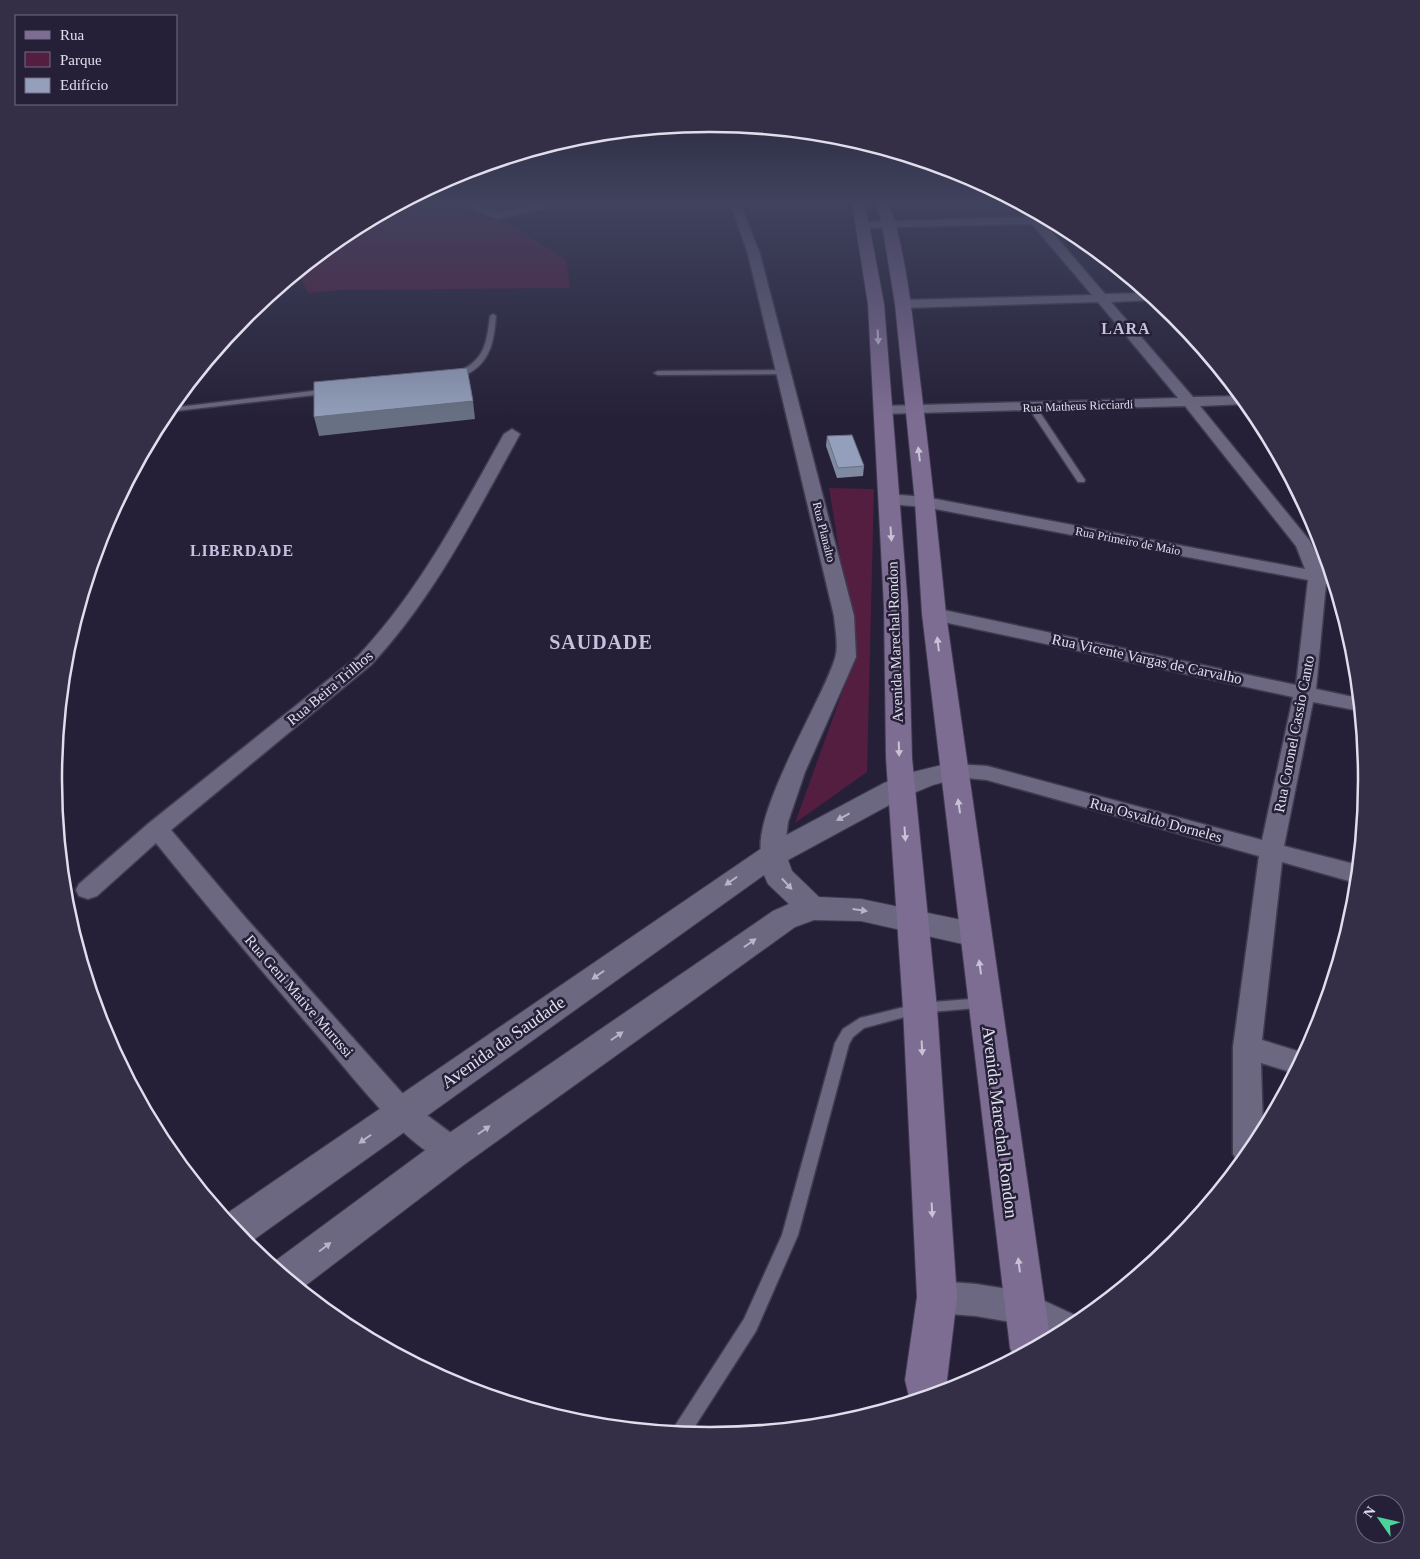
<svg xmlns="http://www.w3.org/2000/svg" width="1420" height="1559" viewBox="0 0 1420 1559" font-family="Georgia,serif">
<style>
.green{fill:#541e40}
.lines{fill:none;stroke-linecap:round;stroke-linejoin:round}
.service-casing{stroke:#403c50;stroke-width:3}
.minor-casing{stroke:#403c50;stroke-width:3}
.tertiary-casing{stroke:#403c50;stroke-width:2}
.secondary-casing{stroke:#403c50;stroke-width:2}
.service{fill:#6c6882;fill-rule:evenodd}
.minor{fill:#6c6882;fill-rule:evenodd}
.tertiary{fill:#6c6882;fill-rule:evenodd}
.secondary{fill:#7e6d92;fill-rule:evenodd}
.wall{fill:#7f8aa1}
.shaded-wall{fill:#687083}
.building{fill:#94a0bb;stroke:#687083}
.oneway{fill:#c8c2d6}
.oneway2{fill:#b7b5c8}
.labels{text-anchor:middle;stroke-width:5;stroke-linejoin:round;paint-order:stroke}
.far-street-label{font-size:12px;fill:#e0deed;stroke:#252037}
.street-label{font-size:15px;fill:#e0deed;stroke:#252037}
.far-district-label{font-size:16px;font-weight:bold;letter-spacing:1px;fill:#c6c1df;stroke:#252037}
.near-street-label{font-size:18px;fill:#e0deed;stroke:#252037}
.district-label{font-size:20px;font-weight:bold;letter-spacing:1px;fill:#c6c1df;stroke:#252037}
.rim{fill:none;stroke:#e0deed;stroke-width:2.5}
</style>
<rect width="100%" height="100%" fill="#252037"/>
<path class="green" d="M 404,203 L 434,203 L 463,215 L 506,223 L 566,259 L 570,288 L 341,290 L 308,293 L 298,273 L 346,234 Z
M 746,203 L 837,203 L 837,211 L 749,210 Z
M 829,488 L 874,489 L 867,772 L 795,823 L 856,654 Z"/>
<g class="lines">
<g class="service-casing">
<path id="service" d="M 493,314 L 496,316 C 494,338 492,359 471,372 C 465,375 459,379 452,379 L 452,375 C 484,361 486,348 490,316 Z
M 783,370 L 787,372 L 786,374 L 658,375 L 654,373 L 658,371 Z
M 329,389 L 332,389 L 332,393 L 167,412 L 170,408 Z
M 1029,405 L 1035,405 L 1085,480 L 1084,482 L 1078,482 L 1028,407 Z
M 983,998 L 988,999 L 990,1003 L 988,1007 L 920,1013 L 864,1028 L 853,1037 L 849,1044 L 798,1235 L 756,1331 L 690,1434 L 671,1432 L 744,1319 L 782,1235 L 835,1043 L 843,1029 L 860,1018 L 920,1003 Z"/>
</g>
<g class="minor-casing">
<path id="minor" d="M 461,203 L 475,203 L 498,212 L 540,203 L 558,203 L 557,205 L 497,219 L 462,205 Z
M 730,203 L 740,203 L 760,254 L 854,616 L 856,657 L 805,772 L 788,822 L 784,855 L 780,861 L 772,864 L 764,861 C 743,826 824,698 835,658 C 839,646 835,628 834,616 L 748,254 Z
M 1020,205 L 1038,217 L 1050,221 L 1044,223 L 1105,294 L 1147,293 L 1155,300 L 1111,302 L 1193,397 L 1240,396 L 1246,404 L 1200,406 L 1310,541 L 1325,573 L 1330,573 L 1333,584 L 1326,584 L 1316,689 L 1358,698 L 1360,711 L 1313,702 L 1284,846 L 1358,865 L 1356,883 L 1282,862 L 1262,1040 L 1304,1053 L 1294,1073 L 1261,1063 L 1263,1131 L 1255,1144 L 1239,1164 L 1233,1154 L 1233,1047 L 1259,856 L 987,780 L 946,776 L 943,771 L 946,766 L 954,764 L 987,766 L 1262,840 L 1293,697 L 934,620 L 927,618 L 924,614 L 927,610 L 934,608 L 1296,685 L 1308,580 L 925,507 L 888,504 L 882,503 L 880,499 L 882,495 L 888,494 L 925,497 L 1305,569 L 1296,546 L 1185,406 L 878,414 L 875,411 L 878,408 L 883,406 L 1178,398 L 1098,302 L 903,308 L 897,304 L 903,300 L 1092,295 L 1032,224 L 863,228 L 857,225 L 863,222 L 1027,217 L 1019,207 Z
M 512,429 L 520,434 C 475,515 435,596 372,664 L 171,830 L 245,917 L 412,1104 L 463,1142 L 467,1152 L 463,1162 L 452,1165 C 406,1148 354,1078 322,1041 C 266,976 210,910 156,843 L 97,896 L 88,899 L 79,896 L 76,890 L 79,884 L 149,823 L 358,656 C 420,590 460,512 504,434 Z
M 937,1281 L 976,1284 L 1025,1292 L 1079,1317 L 1080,1320 L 1050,1338 L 1022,1324 L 976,1316 L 937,1313 L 925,1308 L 920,1297 L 925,1286 Z"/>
</g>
<g class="tertiary-casing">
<path id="tertiary" d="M 954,762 L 964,765 L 968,771 L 964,777 L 933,785 L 904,797 L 788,860 L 792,871 L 819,897 L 861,899 L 976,923 L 987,927 L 992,935 L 987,943 L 976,947 L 861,921 L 814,920 L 795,927 L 465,1164 L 301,1289 L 271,1264 L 439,1140 L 773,911 L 789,904 L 768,884 L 764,875 L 249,1243 L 246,1243 L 223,1216 L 762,848 L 884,783 L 913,772 Z"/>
</g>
<g class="secondary-casing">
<path id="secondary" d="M 852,203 L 865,203 L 884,304 L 908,607 L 912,758 L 937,1008 L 957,1297 L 947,1380 L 949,1389 L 910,1401 L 905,1380 L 917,1297 L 903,1008 L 886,758 L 884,607 L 868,304 Z
M 876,203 L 889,203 C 907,257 912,315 919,371 C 929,452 938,533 946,614 L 1050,1338 L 1014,1357 L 1010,1348 L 922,614 L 915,502 L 895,304 L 882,224 Z"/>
</g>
<use href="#service" class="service"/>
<use href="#minor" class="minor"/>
<use href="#tertiary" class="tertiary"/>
<use href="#secondary" class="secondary"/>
</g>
<path class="wall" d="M 827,436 L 864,466 L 863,476 L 837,478 L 826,446 Z"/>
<path class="shaded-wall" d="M 473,401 L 475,419 L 319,436 L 314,417 Z"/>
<path class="building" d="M 467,368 L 473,401 L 314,417 L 314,382 Z
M 852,435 L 864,466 L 838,468 L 827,436 Z"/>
<defs><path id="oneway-solid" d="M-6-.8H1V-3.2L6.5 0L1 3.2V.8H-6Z" transform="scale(1.25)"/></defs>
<g class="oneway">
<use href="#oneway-solid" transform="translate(878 337) rotate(87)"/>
<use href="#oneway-solid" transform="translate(919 454) rotate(-97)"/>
<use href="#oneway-solid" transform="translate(891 534) rotate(86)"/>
<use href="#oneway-solid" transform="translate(938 644) rotate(-97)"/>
<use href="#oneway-solid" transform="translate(899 749) rotate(88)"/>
<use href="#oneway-solid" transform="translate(959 806) rotate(-98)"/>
<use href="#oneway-solid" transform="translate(905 834) rotate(86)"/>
<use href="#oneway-solid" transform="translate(980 967) rotate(-98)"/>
<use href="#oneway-solid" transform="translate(922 1048) rotate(87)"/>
<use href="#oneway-solid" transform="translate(932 1210) rotate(87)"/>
<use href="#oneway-solid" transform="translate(1019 1265) rotate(-97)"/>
</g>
<g class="oneway2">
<use href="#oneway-solid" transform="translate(843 817) rotate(152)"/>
<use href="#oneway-solid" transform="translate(731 881) rotate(145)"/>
<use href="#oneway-solid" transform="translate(787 884) rotate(47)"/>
<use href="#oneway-solid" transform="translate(860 910) rotate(8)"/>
<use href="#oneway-solid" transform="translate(750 943) rotate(-35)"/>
<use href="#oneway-solid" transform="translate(598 975) rotate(145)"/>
<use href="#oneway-solid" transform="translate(617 1036) rotate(-35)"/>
<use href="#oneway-solid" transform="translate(484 1130) rotate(-35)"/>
<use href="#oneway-solid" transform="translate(365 1139) rotate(145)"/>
<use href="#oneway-solid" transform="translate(325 1247) rotate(-37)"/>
</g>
<linearGradient id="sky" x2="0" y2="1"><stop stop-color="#14121e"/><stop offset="0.48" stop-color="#40425e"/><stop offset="1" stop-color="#40425e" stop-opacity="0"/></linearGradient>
<rect width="1420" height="421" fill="url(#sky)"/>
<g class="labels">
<g class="far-street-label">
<text transform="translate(1078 406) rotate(-2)" y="4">Rua Matheus Ricciardi</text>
<text transform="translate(824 532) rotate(76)" y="4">Rua Planalto</text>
<text transform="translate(1128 541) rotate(11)" y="4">Rua Primeiro de Maio</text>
</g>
<g class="street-label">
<text transform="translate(895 642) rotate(-92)" y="5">Avenida Marechal Rondon</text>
<text transform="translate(1147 659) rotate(12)" y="5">Rua Vicente Vargas de Carvalho</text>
<text transform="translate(330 688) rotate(-40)" y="5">Rua Beira Trilhos</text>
<text transform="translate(1294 734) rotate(-79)" y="5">Rua Coronel Cassio Canto</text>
<text transform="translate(1156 820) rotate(15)" y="5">Rua Osvaldo Dorneles</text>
<text transform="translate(299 996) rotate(49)" y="5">Rua Geni Mative Murussi</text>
</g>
<g class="far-district-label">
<text x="1126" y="334">LARA</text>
<text x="242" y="556">LIBERDADE</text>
</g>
<g class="near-street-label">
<text transform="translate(503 1042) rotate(-35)" y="6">Avenida da Saudade</text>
<text transform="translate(1000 1122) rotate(83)" y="6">Avenida Marechal Rondon</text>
</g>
<g class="district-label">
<text x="601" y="649">SAUDADE</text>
</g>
</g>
<path d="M0 0H1420V1559H0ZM709 132H711A647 647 0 0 1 1358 779V780A647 647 0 0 1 711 1427H709A647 647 0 0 1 62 780V779A647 647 0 0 1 709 132Z" fill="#342f46" fill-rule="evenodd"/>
<path class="rim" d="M709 132H711A647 647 0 0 1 1358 779V780A647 647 0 0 1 711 1427H709A647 647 0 0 1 62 780V779A647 647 0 0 1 709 132Z"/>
<rect x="15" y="15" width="162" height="90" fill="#252037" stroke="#706c80"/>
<rect x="25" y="31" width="25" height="8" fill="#7e6d92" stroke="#706c80"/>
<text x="60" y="40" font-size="15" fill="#e0deed">Rua</text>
<rect x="25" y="52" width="25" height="15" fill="#541e40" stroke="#706c80"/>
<text x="60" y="65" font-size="15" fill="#e0deed">Parque</text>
<rect x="25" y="78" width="25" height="15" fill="#94a0bb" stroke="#706c80"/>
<text x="60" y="90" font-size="15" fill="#e0deed">Edifício</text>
<g transform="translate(1380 1519) rotate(304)"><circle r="24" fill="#252037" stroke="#706c80"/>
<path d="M0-4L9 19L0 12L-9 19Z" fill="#4cd39b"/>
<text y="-8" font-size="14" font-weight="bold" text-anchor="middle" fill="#e0deed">N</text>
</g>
</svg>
